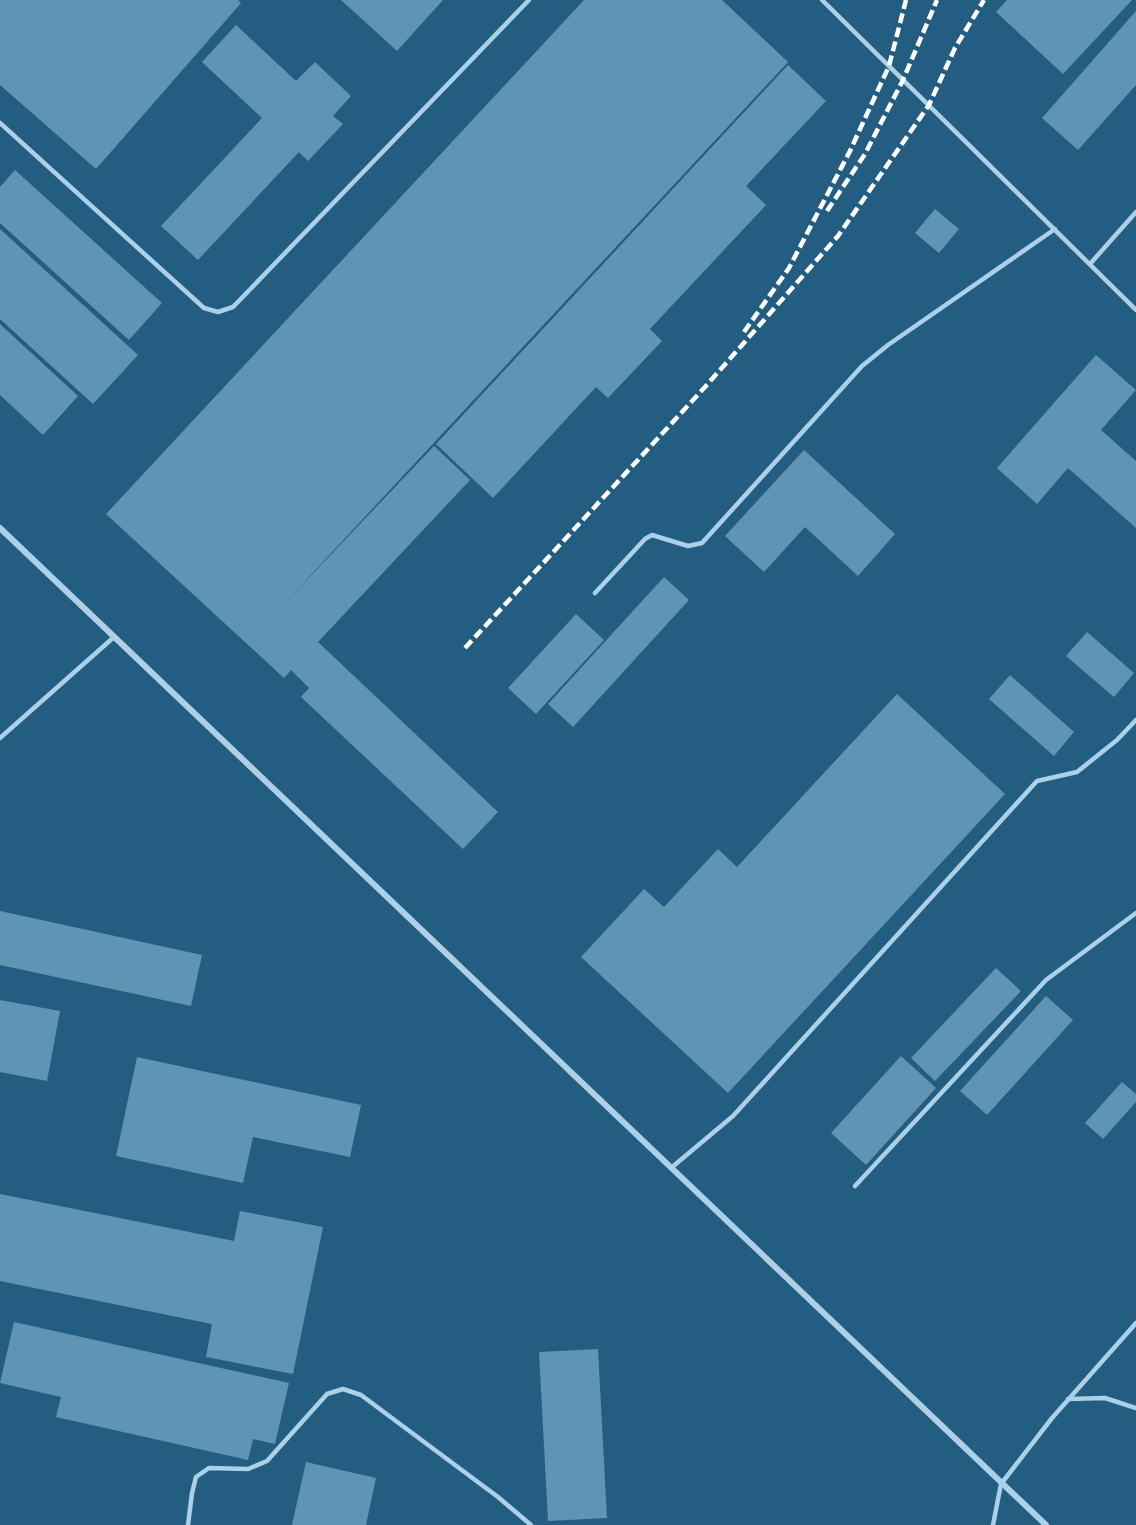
<svg xmlns="http://www.w3.org/2000/svg" width="1136" height="1525" viewBox="0 0 1136 1525" font-family="'Nunito Sans',sans-serif">
<style>
.building{fill:#6094b4}
.lines{fill:none;stroke-linecap:round;stroke-linejoin:round}
.service{stroke:#abd0e7;stroke-width:4.5}
.minor{stroke:#abd0e7;stroke-width:6}
.rail{stroke:#fff;stroke-width:4.5;stroke-dasharray:10 4.5;stroke-linecap:butt}
</style>
<rect width="100%" height="100%" fill="#235d82"/>
<path class="building" d="M 0,0 L 238,0 L 241,3 L 96,169 L 0,85 Z
M 341,0 L 443,0 L 397,51 Z
M 584,0 L 722,0 L 788,62 L 282,606 L 434,446 L 470,480 L 318,642 L 498,812 L 463,849 L 301,697 L 309,688 L 291,670 L 284,678 L 106,514 Z
M 1007,0 L 1132,0 L 1063,74 L 996,12 Z
M 1136,11 L 1136,85 L 1078,150 L 1042,118 Z
M 236,25 L 296,81 L 315,62 L 351,96 L 333,116 L 343,124 L 308,161 L 299,152 L 198,260 L 161,226 L 262,118 L 202,62 Z
M 788,65 L 826,101 L 746,186 L 766,205 L 650,329 L 662,341 L 608,398 L 596,387 L 493,498 L 436,444 Z
M 15,170 L 162,303 L 129,340 L 0,223 L 0,187 Z
M 935,209 L 959,229 L 939,253 L 915,233 Z
M 0,229 L 138,355 L 93,404 L 0,319 Z
M 0,324 L 78,396 L 43,435 L 0,395 Z
M 1096,355 L 1136,390 L 1101,430 L 1136,461 L 1136,528 L 1068,468 L 1037,504 L 997,468 Z
M 804,450 L 895,534 L 858,576 L 805,527 L 764,572 L 725,536 Z
M 664,577 L 689,600 L 573,727 L 548,704 Z
M 576,614 L 604,640 L 536,714 L 508,688 Z
M 1087,632 L 1134,673 L 1114,697 L 1066,656 Z
M 1010,675 L 1074,732 L 1054,756 L 989,699 Z
M 897,694 L 1005,794 L 728,1093 L 581,957 L 644,889 L 664,907 L 718,849 L 737,867 Z
M 0,911 L 202,955 L 191,1006 L 0,965 Z
M 996,968 L 1021,991 L 935,1081 L 911,1058 Z
M 1046,996 L 1073,1020 L 987,1115 L 960,1091 Z
M 0,1000 L 60,1011 L 47,1081 L 0,1072 Z
M 901,1056 L 936,1088 L 866,1165 L 831,1133 Z
M 137,1057 L 361,1105 L 350,1157 L 253,1137 L 243,1183 L 116,1156 Z
M 1122,1082 L 1136,1094 L 1136,1102 L 1103,1139 L 1085,1123 Z
M 0,1194 L 234,1241 L 240,1211 L 323,1227 L 293,1374 L 206,1357 L 212,1324 L 0,1281 Z
M 14,1322 L 289,1383 L 275,1444 L 253,1439 L 248,1460 L 56,1417 L 61,1397 L 0,1383 Z
M 598,1349 L 607,1518 L 548,1521 L 539,1352 Z
M 306,1462 L 376,1478 L 366,1525 L 292,1525 Z"/>
<g class="lines">
<path class="service" d="M 822,0 L 1136,310
M 0,123 L 204,308 L 218,312 L 233,307 L 529,0
M 1090,264 L 1136,212
M 595,593 L 645,539 L 652,535 L 688,546 L 702,543 L 862,366 L 888,345 L 1055,229
M 0,738 L 114,637
M 671,1168 L 733,1116 L 1037,781 L 1077,772 L 1117,740 L 1136,720
M 855,1186 L 1046,980 L 1136,913
M 1068,1399 L 1105,1398 L 1136,1408
M 188,1525 L 192,1493 L 196,1477 L 209,1468 L 248,1469 L 267,1461 L 327,1394 L 343,1389 L 361,1395 L 498,1497 L 531,1525
M 993,1525 L 1001,1484 L 1052,1418 L 1136,1323"/>
<path class="minor" d="M 0,528 L 1046,1525"/>
<path class="rail" d="M 827,211 L 865,154 L 903,80 L 937,0
M 744,332 L 789,268 L 850,151 L 889,66 L 906,0
M 465,648 L 705,387 L 838,236 L 929,105 L 955,48 L 984,0"/>
</g>
</svg>
